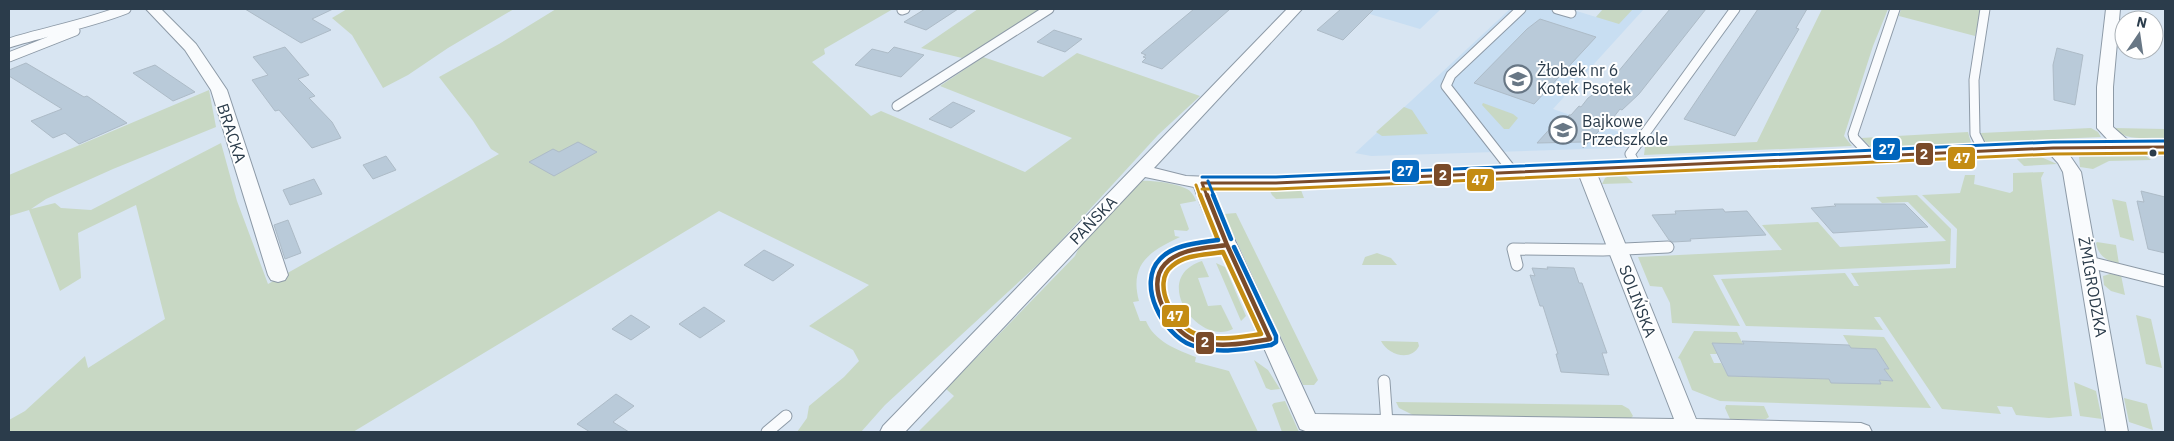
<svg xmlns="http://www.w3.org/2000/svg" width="2174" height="441" viewBox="0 0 2174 441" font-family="'IBM Plex Sans',sans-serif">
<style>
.built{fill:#c8def2}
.green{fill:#c8d8c4}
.building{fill:#b9cad9;stroke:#adbbc7}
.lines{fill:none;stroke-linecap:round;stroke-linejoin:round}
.lane-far1-casing{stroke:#8d9aa7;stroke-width:11}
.lane-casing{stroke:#8d9aa7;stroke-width:13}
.street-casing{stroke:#8d9aa7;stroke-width:2}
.lane-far1{stroke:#f9fbfd;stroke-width:9}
.lane{stroke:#f9fbfd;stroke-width:11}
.street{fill:#f9fbfd;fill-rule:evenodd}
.bus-1-far1-casing{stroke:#fff;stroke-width:6}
.bus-1-casing{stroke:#fff;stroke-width:8}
.bus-2-far1-casing{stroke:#fff;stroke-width:6}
.bus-2-casing{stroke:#fff;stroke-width:8}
.bus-3-far1-casing{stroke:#fff;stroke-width:6}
.bus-3-casing{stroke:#fff;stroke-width:8}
.bus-1-far1{stroke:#7a4b2a;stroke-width:3}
.bus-1{stroke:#7a4b2a;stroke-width:4.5}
.bus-2-far1{stroke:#c48c13;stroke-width:3}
.bus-2{stroke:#c48c13;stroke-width:4.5}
.bus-3-far1{stroke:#0065bd;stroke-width:3}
.bus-3{stroke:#0065bd;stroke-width:4.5}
.bus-dot{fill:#2b3c4b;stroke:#fff;stroke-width:2}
.labels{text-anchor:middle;stroke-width:4;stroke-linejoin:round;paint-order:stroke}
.poi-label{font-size:16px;fill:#2b3c4b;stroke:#fff;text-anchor:start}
.street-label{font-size:16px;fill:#2b3c4b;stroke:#fff}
.line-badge{stroke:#fff;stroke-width:2}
.badge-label{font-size:14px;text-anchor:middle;font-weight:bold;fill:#fff}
</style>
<rect width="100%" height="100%" fill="#d8e5f2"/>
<path class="built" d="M 1353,9 L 1441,9 L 1420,29 Z
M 1510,9 L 1570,9 L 1596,17 L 1603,9 L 1644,9 L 1553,109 L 1648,142 L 1645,147 L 1371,156 L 1355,153 Z"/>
<path class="green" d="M 347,9 L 514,9 L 448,48 L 408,75 L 383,88 L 352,35 L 332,18 Z
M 556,9 L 893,9 L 824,49 L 825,54 L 812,62 L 871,116 L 881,111 L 1025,172 L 1072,138 L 940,86 L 983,57 L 1043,77 L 1077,53 L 1200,96 L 1158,135 L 1046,257 L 885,405 L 861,432 L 797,432 L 807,418 L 809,406 L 844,377 L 859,361 L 853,350 L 809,326 L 869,285 L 719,211 L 353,432 L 9,432 L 9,420 L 25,411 L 85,356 L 88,368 L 165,319 L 136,205 L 78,233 L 81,278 L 60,291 L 29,210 L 9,216 L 9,175 L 209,90 L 216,127 L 113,169 L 46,199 L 31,209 L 55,203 L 61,208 L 91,210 L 221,143 L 237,201 L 268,284 L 499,154 L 491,149 L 473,121 L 439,77 L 499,44 Z
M 978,9 L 1040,9 L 973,53 L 962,58 L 921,48 Z
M 1603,9 L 1633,9 L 1619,24 L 1596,17 Z
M 1822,9 L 1888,9 L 1873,46 L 1844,136 L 1852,146 L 1644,155 L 1645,147 L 1757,142 Z
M 1901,9 L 1981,9 L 1975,36 L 1899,16 Z
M 1483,103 L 1513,114 L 1518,118 L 1509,129 L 1504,129 L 1482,105 Z
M 1404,107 L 1412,110 L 1428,134 L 1382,136 L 1376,132 Z
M 2091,128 L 2098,132 L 2101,137 L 1986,142 L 1983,140 L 1981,133 Z
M 2113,128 L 2165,129 L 2165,138 C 2148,137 2125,142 2113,128 Z
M 1968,132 L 1971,143 L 1871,147 L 1861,138 Z
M 2132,152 L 2136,156 L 2146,156 L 2151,160 L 2109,161 L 2093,169 L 2080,167 L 2079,157 L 2084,154 Z
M 2018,156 L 2041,157 L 2057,164 L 2024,166 L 2017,159 Z
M 2044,172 L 2041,178 L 2072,416 L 2049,418 L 2016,415 L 2012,407 L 1997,406 L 2001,414 L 1942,409 L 1880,317 L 1874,317 L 1883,330 L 1746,326 L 1721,279 L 1845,273 L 1854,286 L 1859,286 L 1851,273 L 1956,268 L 1957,229 L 1922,195 L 1960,193 L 1965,175 L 1975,175 L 1974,184 L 2010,193 L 2013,191 L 2013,173 Z
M 1614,174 L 1625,175 L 1633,183 L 1602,184 L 1605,178 Z
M 1141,181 C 1152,180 1182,184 1190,191 C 1193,194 1195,198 1196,201 L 1180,204 L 1189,229 L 1187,231 L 1174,230 L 1175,236 L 1180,237 C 1150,251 1129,264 1139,301 L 1133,302 L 1140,321 L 1146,321 C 1154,341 1177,350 1196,357 L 1195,362 L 1229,371 L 1258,432 L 918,432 L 954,396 L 946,389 L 1075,256 L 1085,235 L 1135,183 Z
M 1294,188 L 1301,190 L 1304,198 L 1276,199 L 1272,195 L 1269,189 Z
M 1917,195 L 1951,229 L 1950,264 L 1713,275 L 1740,326 L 1672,323 L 1670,303 L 1662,287 L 1650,286 L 1638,257 L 1782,250 L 1762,225 L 1818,222 L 1840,247 L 1946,241 L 1908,202 L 1882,203 L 1876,197 Z
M 2112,199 L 2126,202 L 2134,241 L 2120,237 Z
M 1236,213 L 1318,380 L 1314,385 L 1303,385 L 1224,214 Z
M 2097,242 L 2116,245 L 2119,264 C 2106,260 2099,257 2096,243 Z
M 1377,253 L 1391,258 L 1397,265 L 1362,265 L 1365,257 Z
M 1202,261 L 1209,277 L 1198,278 L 1208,306 L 1221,305 L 1233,329 C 1199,347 1149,278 1202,261 Z
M 1216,263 L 1225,267 L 1246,316 L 1241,321 Z
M 2110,274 L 2121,275 L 2125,295 L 2111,291 L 2104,285 L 2103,276 Z
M 2136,315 L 2151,319 L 2162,368 L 2146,364 Z
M 1694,331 L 1737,332 L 1744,346 L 1712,343 L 1717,354 L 1710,354 L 1714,363 L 1721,363 L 1728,376 L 1829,379 L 1881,384 L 1879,380 L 1892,381 L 1884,369 L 1888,368 L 1876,349 L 1852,350 L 1843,335 L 1884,337 L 1931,408 L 1720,401 L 1692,390 L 1680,359 L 1678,358 Z
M 1381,341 L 1418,342 L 1419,346 C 1411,362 1388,355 1381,341 Z
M 1254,360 L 1268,370 L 1280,389 L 1271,390 L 1266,388 Z
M 2074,382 L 2096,391 L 2102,419 L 2080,416 Z
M 2124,398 L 2147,404 L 2153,430 L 2129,422 Z
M 1285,401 L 1299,432 L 1282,432 L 1272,405 L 1274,403 Z
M 1396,402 L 1622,405 L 1629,409 L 1633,416 L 1630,419 L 1413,415 L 1399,408 Z
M 1726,405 L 1764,406 L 1769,417 L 1766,419 L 1730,419 L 1725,408 Z"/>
<path class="building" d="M 245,9 L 333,9 L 312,19 L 331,30 L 301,43 Z
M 925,9 L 958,9 L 926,30 L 904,22 Z
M 1194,9 L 1230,9 L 1162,69 L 1142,62 L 1146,58 L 1143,57 L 1146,55 L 1141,53 Z
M 1341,9 L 1374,9 L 1343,40 L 1317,30 Z
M 1670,9 L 1706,9 L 1639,94 L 1622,110 L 1620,109 L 1613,118 L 1611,118 L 1583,148 L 1583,142 L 1537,143 L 1556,122 L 1562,124 L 1569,115 L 1571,115 L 1579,106 L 1581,107 L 1588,98 L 1608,84 Z
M 1758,9 L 1807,9 L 1796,28 L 1799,29 L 1735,136 L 1684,119 Z
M 1540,19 L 1596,37 L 1534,104 L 1474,83 L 1527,29 Z
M 1054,30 L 1082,39 L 1065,52 L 1037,42 Z
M 285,47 L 309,75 L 298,79 L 315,96 L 309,98 L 332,122 L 341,138 L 312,148 L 279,110 L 275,111 L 252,80 L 268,75 L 253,57 Z
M 894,47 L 924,55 L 901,77 L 855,65 L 872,49 L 888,53 Z
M 2057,48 L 2083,55 L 2075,105 L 2054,100 L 2053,65 Z
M 26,63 L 84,97 L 87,96 L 127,123 L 79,144 L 65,133 L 53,138 L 31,121 L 62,109 L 9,76 L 9,70 Z
M 155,65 L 195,92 L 173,101 L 133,73 Z
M 953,102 L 975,111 L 951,128 L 929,119 Z
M 578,142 L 597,152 L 554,176 L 529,162 L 553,149 L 559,152 Z
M 386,156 L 396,170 L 373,179 L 363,165 Z
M 314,179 L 322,194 L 290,205 L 283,190 Z
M 2141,191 L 2165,197 L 2165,253 L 2148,249 L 2137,201 L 2144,202 Z
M 1834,204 L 1905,204 L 1928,227 L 1833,233 L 1811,208 L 1836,206 Z
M 1723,209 L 1725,212 L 1747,211 L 1766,235 L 1690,239 L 1691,241 L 1673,242 L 1669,240 L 1652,215 L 1676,214 L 1675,211 Z
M 288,220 L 301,253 L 285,259 L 274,225 Z
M 764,250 L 794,265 L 773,281 L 744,265 Z
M 1547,267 L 1574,268 L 1579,283 L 1582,283 L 1607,353 L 1602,353 L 1609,375 L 1561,372 L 1556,354 L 1558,354 L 1543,306 L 1540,306 L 1530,275 L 1535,276 L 1532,268 L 1548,269 Z
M 704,307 L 725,321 L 700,338 L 679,324 Z
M 631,315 L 650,327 L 631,340 L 612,329 Z
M 1742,341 L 1849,345 L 1851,348 L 1876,349 L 1889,369 L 1884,369 L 1893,381 L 1879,380 L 1881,384 L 1831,383 L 1829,379 L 1728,376 L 1712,343 L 1744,344 Z
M 616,394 L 634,406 L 613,422 L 629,432 L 590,432 L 577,424 Z"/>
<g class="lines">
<g class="lane-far1-casing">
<path id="lane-far1" d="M 1557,9 L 1571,13
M 902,10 L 905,9
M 9,43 C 48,31 88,24 126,9
M 9,57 L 75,31
M 897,106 L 1049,9
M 1984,152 L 1975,134 L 1974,80 L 1985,9
M 1872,157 L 1854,138 L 1853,134 L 1895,9
M 1637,167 L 1630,154 L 1735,9
M 1514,173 L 1446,86 L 1451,75 L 1521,9"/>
</g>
<g class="lane-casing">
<path id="lane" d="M 1228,245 C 1205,248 1157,250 1157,282 C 1157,289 1161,298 1163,304 C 1168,320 1176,332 1191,338 C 1215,349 1245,343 1270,339
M 2089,262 L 2165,281
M 1517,265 L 1513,249 L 1603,250 L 1668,247
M 1384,381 L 1387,424
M 767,432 L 786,416"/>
</g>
<g class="street-casing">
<path id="street" d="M 146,9 L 161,9 L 196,44 L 227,90 L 288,275 L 285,280 L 278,282 L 271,280 L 268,275 L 211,90 L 185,50 Z
M 1287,9 L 1302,9 L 1154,168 L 1186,176 L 1261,179 L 2053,143 L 2110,142 L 2097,128 L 2097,87 L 2106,9 L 2120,9 L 2113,87 L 2113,127 L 2130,142 L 2165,142 L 2165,152 L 2068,153 L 2081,172 L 2128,432 L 2106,432 L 2063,172 L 2058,163 L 2049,153 L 1597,174 L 1696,419 L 1861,423 L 1869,426 L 1872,432 L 1308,432 L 1300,429 L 1201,206 L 1194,187 L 1145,177 L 905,432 L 880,432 L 883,426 ZM 1579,175 L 1674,419 L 1315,414 L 1219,206 L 1213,188 L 1261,189 Z"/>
</g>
<use href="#lane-far1" class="lane-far1"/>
<use href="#lane" class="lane"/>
<use href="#street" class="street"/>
<g class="bus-1-far1-casing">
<path id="bus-1-far1" d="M 1202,183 L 1276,183 L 2053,148 L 2165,147
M 1202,183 L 1207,196"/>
</g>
<g class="bus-1-casing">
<path id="bus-1" d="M 1207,195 L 1227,245
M 1227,245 L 1270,339 C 1246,343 1217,349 1194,340 C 1170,330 1144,286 1165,264 C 1180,248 1207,248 1227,245 Z"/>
</g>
<g class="bus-2-far1-casing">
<path id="bus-2-far1" d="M 1196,185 L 1200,196
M 1202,189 L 1276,189 L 2053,154 L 2165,153"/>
</g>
<g class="bus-2-casing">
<path id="bus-2" d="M 1200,195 L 1218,240
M 1223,252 L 1261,334 C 1240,337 1217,342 1196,334 C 1175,327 1150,283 1172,266 C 1186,254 1206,255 1223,252 Z"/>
</g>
<g class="bus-3-far1-casing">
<path id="bus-3-far1" d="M 1202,177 L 1276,177 L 2053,142 L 2165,141
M 1208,181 L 1214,196"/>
</g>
<g class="bus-3-casing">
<path id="bus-3" d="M 1213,195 L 1231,239
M 1218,240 C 1199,243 1174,244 1160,259 C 1136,284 1163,334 1191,345 C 1216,355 1246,349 1271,345 L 1276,342 L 1276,336 L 1234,247"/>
</g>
<use href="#bus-1-far1" class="bus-1-far1"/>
<use href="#bus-1" class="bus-1"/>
<use href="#bus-2-far1" class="bus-2-far1"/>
<use href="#bus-2" class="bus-2"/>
<use href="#bus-3-far1" class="bus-3-far1"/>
<use href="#bus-3" class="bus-3"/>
</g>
<defs>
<g id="school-ring" transform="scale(1.4375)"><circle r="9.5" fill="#fff" stroke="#687785" stroke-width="1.5"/><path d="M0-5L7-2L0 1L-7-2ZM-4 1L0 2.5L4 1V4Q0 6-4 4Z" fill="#687785"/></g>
</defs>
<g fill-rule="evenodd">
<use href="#school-ring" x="1518" y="79"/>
<use href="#school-ring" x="1563" y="130"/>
</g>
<circle class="bus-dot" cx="2153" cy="153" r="4.5"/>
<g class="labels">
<g class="poi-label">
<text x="1537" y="76">Żłobek nr 6<tspan x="1537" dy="18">Kotek Psotek</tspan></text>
<text x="1582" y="127">Bajkowe<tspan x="1582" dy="18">Przedszkole</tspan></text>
</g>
<g class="street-label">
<text transform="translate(232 133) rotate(72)" y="6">BRACKA</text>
<text transform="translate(1093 220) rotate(-46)" y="6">PAŃSKA</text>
<text transform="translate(2093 287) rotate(80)" y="6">ŻMIGRODZKA</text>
<text transform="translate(1638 301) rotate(69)" y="6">SOLIŃSKA</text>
</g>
</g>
<g class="line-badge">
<rect x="1872" y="137" width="29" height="24" rx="5" fill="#0065bd"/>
<rect x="1915" y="142" width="19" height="24" rx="5" fill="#7a4b2a"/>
<rect x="1947" y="146" width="29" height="24" rx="5" fill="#c48c13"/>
<rect x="1391" y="159" width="29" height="24" rx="5" fill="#0065bd"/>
<rect x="1433" y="163" width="19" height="24" rx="5" fill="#7a4b2a"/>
<rect x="1466" y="168" width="29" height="24" rx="5" fill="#c48c13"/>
<rect x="1161" y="304" width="29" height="24" rx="5" fill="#c48c13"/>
<rect x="1195" y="331" width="20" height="24" rx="5" fill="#7a4b2a"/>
</g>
<g class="badge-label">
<text x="1887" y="154">27</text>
<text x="1924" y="159">2</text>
<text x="1962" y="163">47</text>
<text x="1405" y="176">27</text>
<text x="1443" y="180">2</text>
<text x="1480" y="185">47</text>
<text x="1175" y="321">47</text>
<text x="1205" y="347">2</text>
</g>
<rect width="2174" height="441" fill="none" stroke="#2b3c4b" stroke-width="20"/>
<g transform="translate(2139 35) rotate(13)"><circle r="24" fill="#ffffff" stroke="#aab1b7"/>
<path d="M0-4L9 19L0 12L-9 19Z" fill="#687785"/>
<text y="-8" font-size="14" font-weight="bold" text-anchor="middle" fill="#2b3c4b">N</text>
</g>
</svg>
